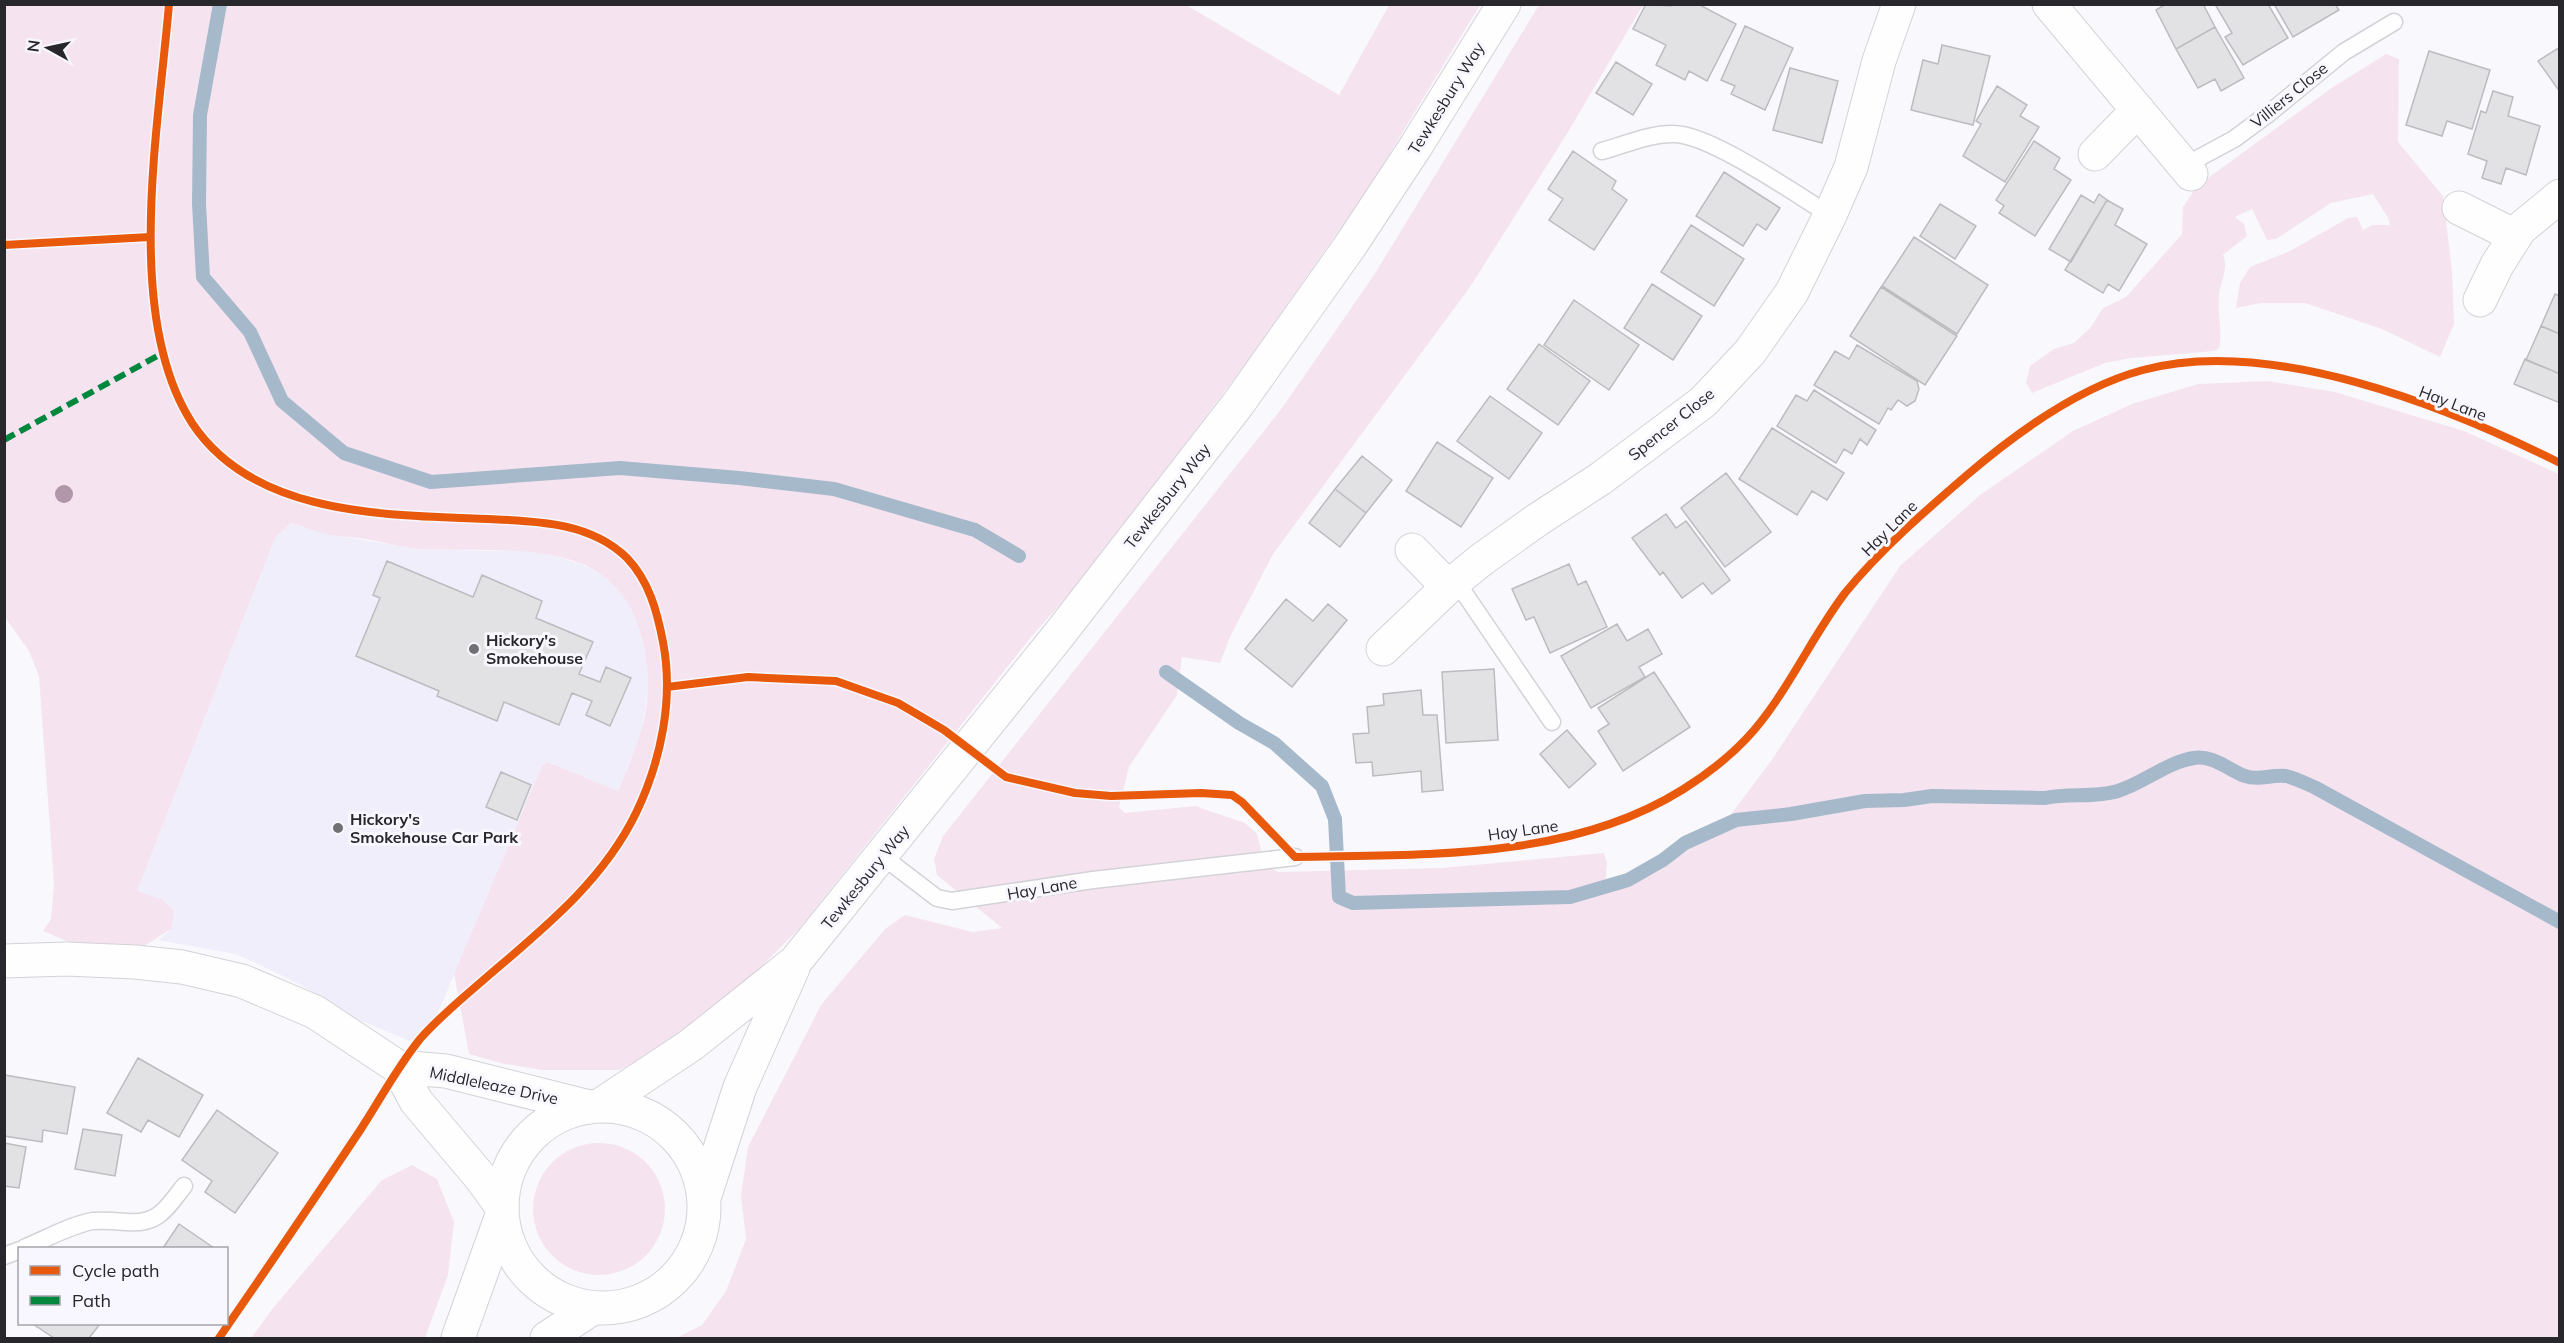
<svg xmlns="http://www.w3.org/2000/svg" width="2564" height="1343" viewBox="0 0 2564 1343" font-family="Mulish,sans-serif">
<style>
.built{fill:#f0eefa}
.green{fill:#f5e4ef}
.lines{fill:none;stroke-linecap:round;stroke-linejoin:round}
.stream{stroke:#a6b9cb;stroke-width:14}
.building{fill:#e2e1e4;stroke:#bdbbbf;stroke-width:1.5}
.service-casing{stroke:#d3d2d7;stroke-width:19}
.minor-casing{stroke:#d3d2d7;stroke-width:35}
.tertiary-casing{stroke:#d3d2d7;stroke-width:35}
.service{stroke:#fefeff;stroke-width:16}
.minor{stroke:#fefeff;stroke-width:33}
.tertiary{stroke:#fefeff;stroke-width:33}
.quiet{stroke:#00873e;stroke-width:6;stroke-dasharray:12 6;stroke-linecap:butt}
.cycleway-casing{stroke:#f8f7ff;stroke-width:11}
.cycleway{stroke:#e8590c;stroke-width:8}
.tree{fill:#b096a8}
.poi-dot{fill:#717075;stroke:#f8f7ff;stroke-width:2}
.labels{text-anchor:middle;stroke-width:6;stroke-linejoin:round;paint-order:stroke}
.street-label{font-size:16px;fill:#28272c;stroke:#f8f7ff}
.poi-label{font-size:16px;font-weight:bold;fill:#28272c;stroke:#f8f7ff;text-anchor:start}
</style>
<rect width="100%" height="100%" fill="#f9f9fd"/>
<path class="built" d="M 291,523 L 327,534 L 417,549 L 492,551 L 521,550 L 551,554 L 585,566 L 610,579 L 626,597 L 638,621 L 647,659 L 649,686 L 640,739 L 618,791 L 549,762 L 542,766 L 437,1015 L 419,1037 L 410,1041 L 357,1019 L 301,985 L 254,962 L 235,954 L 158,940 L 171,929 L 137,891 L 275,538 Z"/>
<path class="green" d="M 4,5 L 1186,5 L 1339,95 L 1389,5 L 1480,5 L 1368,189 L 1243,367 L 1086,575 L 1032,636 L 799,929 L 741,987 L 680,1038 L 620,1070 L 541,1070 L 500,1063 L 469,1054 L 454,974 L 542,766 L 548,762 L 618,791 C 642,735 657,699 642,638 C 616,531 503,554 420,549 C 404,548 387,543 371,540 C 356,537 340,537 326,534 C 314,531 303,526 291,523 L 275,538 L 137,891 L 163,900 L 174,911 L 171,929 L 138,950 L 87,950 L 43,931 L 51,919 L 54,884 L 39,677 L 29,651 L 4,616 Z
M 1539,5 L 1643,5 L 1565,137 L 1470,287 L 1273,554 L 1230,637 L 1220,663 L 1182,657 L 1177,695 L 1129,767 L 1119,807 L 1125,813 L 1195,806 L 1245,823 L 1257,834 L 1265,865 L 1278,872 L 1441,868 L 1604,853 L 1607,863 L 1605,888 L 1628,880 L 1663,860 L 1685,843 L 1723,825 L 1771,761 L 1900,566 L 1980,495 L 2073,431 L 2132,404 L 2198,384 L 2268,381 L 2335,392 L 2464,431 L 2559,474 L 2559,1338 L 676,1338 L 702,1325 L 726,1291 L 746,1239 L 741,1196 L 748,1147 L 821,1005 L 885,929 L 905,915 L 973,932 L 1002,928 L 937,875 L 934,859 L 943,836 L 1282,408 L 1374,275 Z
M 2386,54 L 2399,59 L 2398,142 L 2443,196 L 2452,271 L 2454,324 L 2440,357 L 2382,329 L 2305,303 L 2261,303 L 2236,308 L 2240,283 L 2250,267 L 2290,251 L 2348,218 L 2357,217 L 2363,230 L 2372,225 L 2390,225 L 2388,218 L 2373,194 L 2331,203 L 2276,239 L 2267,240 L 2252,209 L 2235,217 L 2244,224 L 2247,236 L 2223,255 C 2229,271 2220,281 2219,296 C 2217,314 2223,331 2219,348 L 2215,351 L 2131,358 L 2105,363 L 2032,393 L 2026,383 L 2030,366 L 2054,349 L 2074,343 L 2091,327 L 2103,308 L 2126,297 L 2182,234 L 2183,207 L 2197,186 L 2333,87 Z
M533 1209a66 66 0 1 1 132 0a66 66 0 1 1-132 0Z
M 412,1165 L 437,1179 L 454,1222 L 448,1275 L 425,1338 L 251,1338 L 273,1308 L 382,1180 Z"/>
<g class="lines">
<path class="stream" d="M 220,4 L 200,115 L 199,204 L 203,277 L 250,332 L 282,401 L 344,453 L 431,482 L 620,468 L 739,478 L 834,489 L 975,530 L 1019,556
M 1166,672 L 1239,723 L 1274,743 L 1322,786 L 1335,819 L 1339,897 L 1353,903 L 1570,897 L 1628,880 L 1663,860 L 1685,843 L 1736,820 L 1791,814 L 1865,801 L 1904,800 L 1932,796 L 2045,798 C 2069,793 2095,798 2118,791 C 2144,783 2167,762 2194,758 C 2213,755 2229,770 2245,776 C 2259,781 2272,774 2286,776 C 2296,778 2307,784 2316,788 L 2560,922"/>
</g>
<path class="building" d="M 1646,4 L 1671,6 L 1672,4 L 1698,4 L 1736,24 L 1707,81 L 1689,71 L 1685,80 L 1656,65 L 1666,45 L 1633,29 Z
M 2166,4 L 2203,4 L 2215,27 L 2176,49 L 2156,10 Z
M 2219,4 L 2268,4 L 2288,38 L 2243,65 L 2225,37 L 2232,33 L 2216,6 Z
M 2274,4 L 2335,4 L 2339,10 L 2293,37 Z
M 1745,26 L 1793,48 L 1765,110 L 1731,94 L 1735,86 L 1721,80 Z
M 2215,27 L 2244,78 L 2221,91 L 2215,79 L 2198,88 L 2176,49 Z
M 1942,45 L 1990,56 L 1973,125 L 1911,110 L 1923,60 L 1938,64 Z
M 2560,47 L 2560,92 L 2538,61 Z
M 2429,51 L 2490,70 L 2472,129 L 2447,121 L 2442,136 L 2406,125 Z
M 1616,62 L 1652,84 L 1633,115 L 1596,93 Z
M 1790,68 L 1838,81 L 1822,143 L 1773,130 Z
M 1997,86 L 2027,105 L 2020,116 L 2039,127 L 2005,182 L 1963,156 L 1981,124 L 1976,121 Z
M 2493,91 L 2513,97 L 2508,116 L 2540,126 L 2526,175 L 2506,168 L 2501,184 L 2482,178 L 2487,161 L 2468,154 L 2481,111 L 2486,113 Z
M 2034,141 L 2060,158 L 2054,169 L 2071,180 L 2035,236 L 1999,213 L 2004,206 L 1996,200 Z
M 1573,151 L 1616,181 L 1612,189 L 1627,200 L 1594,250 L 1549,220 L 1563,199 L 1548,189 Z
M 1724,172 L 1780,208 L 1766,230 L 1757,224 L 1743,246 L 1696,216 Z
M 2099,194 L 2107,200 L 2071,262 L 2049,249 L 2081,195 L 2094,203 Z
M 2107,200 L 2123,209 L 2115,225 L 2147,244 L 2119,291 L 2108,284 L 2103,293 L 2065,270 Z
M 1940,204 L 1976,226 L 1955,259 L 1920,236 Z
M 1691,225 L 1744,259 L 1714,306 L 1661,272 Z
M 1914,237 L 1988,285 L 1957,334 L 1882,286 Z
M 1652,284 L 1702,316 L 1673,360 L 1624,328 Z
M 1881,287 L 1957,336 L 1925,385 L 1850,336 Z
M 2555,294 L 2560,296 L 2560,334 L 2541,326 Z
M 1574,300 L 1639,345 L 1609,390 L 1544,345 Z
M 2541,326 L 2560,334 L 2560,374 L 2526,360 Z
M 1539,344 L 1590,381 L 1558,425 L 1507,389 Z
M 1857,345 L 1917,381 L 1919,389 L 1915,401 L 1907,406 L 1898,400 L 1891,410 L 1888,408 L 1879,424 L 1814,385 L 1835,351 L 1849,359 Z
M 2525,359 L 2560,374 L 2560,403 L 2514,384 Z
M 1814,390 L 1876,430 L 1867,445 L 1860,439 L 1852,454 L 1844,449 L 1836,463 L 1777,426 L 1796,395 L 1807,401 Z
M 1490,396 L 1542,433 L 1509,479 L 1457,441 Z
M 1772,428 L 1844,473 L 1827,500 L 1812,491 L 1797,515 L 1739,479 Z
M 1437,442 L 1493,478 L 1461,527 L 1406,491 Z
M 1362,456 L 1392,480 L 1366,513 L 1335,489 Z
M 1726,473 L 1771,532 L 1725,567 L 1681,508 Z
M 1335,489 L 1366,513 L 1340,547 L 1309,523 Z
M 1666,514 L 1676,528 L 1686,521 L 1730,580 L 1712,594 L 1703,583 L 1682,598 L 1663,572 L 1660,575 L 1632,538 Z
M 387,561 L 473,597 L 482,575 L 542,601 L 536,618 L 593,642 L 579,674 L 600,682 L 606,667 L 631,678 L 610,726 L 586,715 L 592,701 L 572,693 L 559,725 L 504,702 L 497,721 L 437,696 L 439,691 L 356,656 L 380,598 L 373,595 Z
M 1569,564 L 1578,585 L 1586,581 L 1607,627 L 1550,653 L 1534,617 L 1526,620 L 1512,589 Z
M 1286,599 L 1313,621 L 1328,604 L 1347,620 L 1292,687 L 1245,649 Z
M 1617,624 L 1627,641 L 1648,629 L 1662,654 L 1639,667 L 1645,677 L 1591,708 L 1561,656 Z
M 1494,669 L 1498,740 L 1446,743 L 1442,672 Z
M 1654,672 L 1690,727 L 1623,771 L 1598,731 L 1609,724 L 1598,708 Z
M 1421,690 L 1423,715 L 1437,715 L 1443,790 L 1422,792 L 1421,771 L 1373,776 L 1372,762 L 1356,763 L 1353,734 L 1369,733 L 1367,707 L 1384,705 L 1383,694 Z
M 1567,730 L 1596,764 L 1569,788 L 1540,754 Z
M 501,772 L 531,785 L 517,820 L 486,807 Z
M 138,1058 L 203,1095 L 179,1137 L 148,1120 L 141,1132 L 107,1113 Z
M 5,1075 L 75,1087 L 67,1134 L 43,1130 L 42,1142 L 4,1136 Z
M 217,1110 L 278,1153 L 235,1213 L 205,1192 L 212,1181 L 182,1160 Z
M 83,1129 L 122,1135 L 115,1176 L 75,1169 Z
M 4,1143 L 26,1147 L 19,1188 L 4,1186 Z
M 179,1224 L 214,1248 L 163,1248 Z
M 33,1324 L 100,1324 L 89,1338 L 54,1338 Z"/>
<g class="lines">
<g class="service-casing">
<path id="service" d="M 1602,151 C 1624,145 1651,133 1674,134 C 1710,134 1797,195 1830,215
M 2184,166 L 2234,139 L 2268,114 L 2344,52 L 2394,22
M 1456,581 L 1552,722
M 882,856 L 937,898 L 952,901 L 1093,880 L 1295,857
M 24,1248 C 46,1239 70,1225 93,1221 C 103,1220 115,1221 126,1222 C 158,1225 166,1209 184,1186
M 4,1256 L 20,1250"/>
</g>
<g class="minor-casing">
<path id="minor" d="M 2049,4 L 2191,174
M 2095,154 L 2138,110
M 2459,208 L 2515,236
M 2480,300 L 2497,265 L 2520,229 L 2560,196
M 1412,550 L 1448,587
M 1383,649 L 1448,587 L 1481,560 L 1537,520 L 1600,479 L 1703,402 L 1750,352 L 1792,292 L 1830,215 L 1851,167 L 1879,61 L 1899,4
M 4,961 L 66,959 L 135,962 L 182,967 L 242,981 L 315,1012 L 398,1067 L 446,1071 L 589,1107
M 398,1067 L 416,1101 L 481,1178 L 502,1207"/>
</g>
<g class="tertiary-casing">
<path id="tertiary" d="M502 1207a101 101 0 1 1 202 0a101 101 0 1 1-202 0Z
M 599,1106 L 691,1045 L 795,962 L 1058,636 L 1238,404 L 1350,246 L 1416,146 L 1504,4
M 704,1198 L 740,1087 L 793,968
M 458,1338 L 502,1215
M 547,1338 L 593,1308"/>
</g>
<use href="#service" class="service"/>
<use href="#minor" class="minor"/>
<use href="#tertiary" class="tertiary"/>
<path class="quiet" d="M 4,440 L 163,353"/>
<g class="cycleway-casing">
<path id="cycleway" d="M 169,4 C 159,125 123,316 192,423 C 254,517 388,515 488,519 C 536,521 591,522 627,558 C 649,581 657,611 663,642 C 674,699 661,761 636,813 C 603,881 544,928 488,976 C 465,996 440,1016 420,1039 C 396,1069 380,1100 359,1132 C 313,1201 266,1270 219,1338
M 4,245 L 150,237
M 667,687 L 748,677 L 836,681 L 898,703 L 944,730 L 1006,777 L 1075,793 L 1111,796 L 1201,793 L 1232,795 L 1242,802 L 1295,857 C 1425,854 1568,861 1682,790 C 1706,775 1727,759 1746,739 C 1785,698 1810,639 1845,593 C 1881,549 1924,512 1967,475 C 2016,433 2079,387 2143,370 C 2271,336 2446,406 2560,463"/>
</g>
<use href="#cycleway" class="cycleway"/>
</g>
<circle class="tree" cx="64" cy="494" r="9"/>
<g class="poi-dot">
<circle cx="474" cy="649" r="6"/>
<circle cx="338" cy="828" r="6"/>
</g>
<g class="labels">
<g class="street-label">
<text transform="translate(2289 95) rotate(-39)" y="6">Villiers Close</text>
<text transform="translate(1446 98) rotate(-58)" y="6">Tewkesbury Way</text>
<text transform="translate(2453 403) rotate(21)" y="6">Hay Lane</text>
<text transform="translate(1671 424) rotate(-39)" y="6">Spencer Close</text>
<text transform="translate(1167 496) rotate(-52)" y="6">Tewkesbury Way</text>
<text transform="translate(1889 528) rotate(-45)" y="6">Hay Lane</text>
<text transform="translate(1523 830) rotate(-8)" y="6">Hay Lane</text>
<text transform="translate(865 877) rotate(-51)" y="6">Tewkesbury Way</text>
<text transform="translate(1042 888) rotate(-10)" y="6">Hay Lane</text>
<text transform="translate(494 1085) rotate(12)" y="6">Middleleaze Drive</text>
</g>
<g class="poi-label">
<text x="486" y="646">Hickory's<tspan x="486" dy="18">Smokehouse</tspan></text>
<text x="350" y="825">Hickory's<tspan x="350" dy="18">Smokehouse Car Park</tspan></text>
</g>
</g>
<rect width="2564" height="1343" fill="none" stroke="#28272c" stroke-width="12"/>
<rect x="18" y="1247" width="210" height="78" fill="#f8f7ff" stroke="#a5a4ab" stroke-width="1.5"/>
<rect x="30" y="1266" width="30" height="9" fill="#e8590c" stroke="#a5a4ab" stroke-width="1.5"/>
<text x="72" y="1277" font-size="18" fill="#28272c">Cycle path</text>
<rect x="30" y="1296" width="30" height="9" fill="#00873e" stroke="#a5a4ab" stroke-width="1.5"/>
<text x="72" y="1307" font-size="18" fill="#28272c">Path</text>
<g transform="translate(48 48) rotate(278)" stroke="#f8f7ff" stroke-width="4.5" paint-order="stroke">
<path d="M0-4.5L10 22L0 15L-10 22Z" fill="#28272c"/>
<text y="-9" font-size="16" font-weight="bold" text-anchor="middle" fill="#28272c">N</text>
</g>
</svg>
